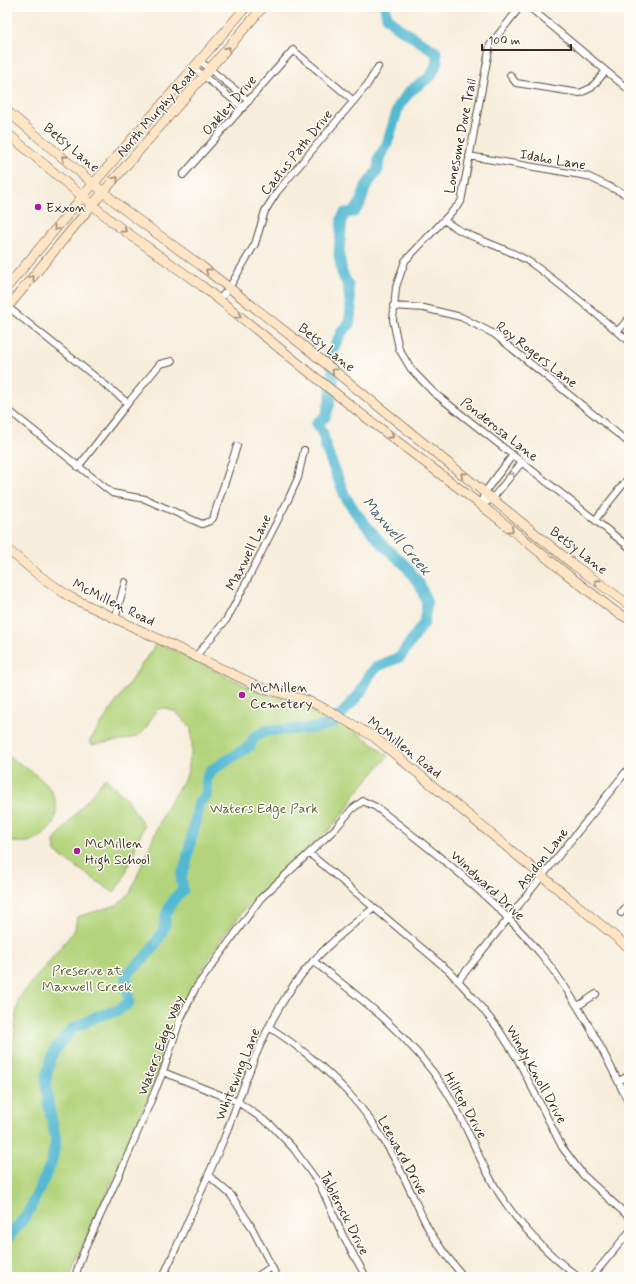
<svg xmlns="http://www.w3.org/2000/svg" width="636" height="1284" viewBox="0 0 636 1284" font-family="Mynerve,sans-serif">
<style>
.green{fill:#b3d47c;stroke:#777f4d}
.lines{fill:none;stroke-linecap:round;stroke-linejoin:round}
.river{stroke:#53b8d2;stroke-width:11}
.street-casing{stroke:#57473a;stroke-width:8}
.secondary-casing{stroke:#57473a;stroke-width:10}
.street{stroke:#fff;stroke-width:6}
.secondary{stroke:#fde5c5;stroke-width:9}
.oneway{stroke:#9c8872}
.oneway2{stroke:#a79f9a}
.poi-dot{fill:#b5179e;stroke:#fdfcf7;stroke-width:1.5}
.labels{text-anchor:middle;stroke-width:3;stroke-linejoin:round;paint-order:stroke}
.street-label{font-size:14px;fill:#3b2a1e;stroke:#fdfcf7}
.poi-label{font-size:14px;fill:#3b2a1e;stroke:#fdfcf7;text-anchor:start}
.park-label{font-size:14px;fill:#5f5d3a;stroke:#fdfcf7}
.water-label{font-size:15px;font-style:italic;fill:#435c5d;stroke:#fdfcf7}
</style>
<rect width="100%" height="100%" fill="#fdfcf7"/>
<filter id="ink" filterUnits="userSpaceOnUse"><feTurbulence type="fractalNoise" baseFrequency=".025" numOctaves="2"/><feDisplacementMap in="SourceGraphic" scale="8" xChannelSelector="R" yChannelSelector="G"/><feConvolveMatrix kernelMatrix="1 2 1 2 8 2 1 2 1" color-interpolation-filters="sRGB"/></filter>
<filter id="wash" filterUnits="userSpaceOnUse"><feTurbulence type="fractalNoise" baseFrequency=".012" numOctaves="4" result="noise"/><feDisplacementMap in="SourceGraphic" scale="16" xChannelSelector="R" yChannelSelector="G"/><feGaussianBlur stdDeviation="0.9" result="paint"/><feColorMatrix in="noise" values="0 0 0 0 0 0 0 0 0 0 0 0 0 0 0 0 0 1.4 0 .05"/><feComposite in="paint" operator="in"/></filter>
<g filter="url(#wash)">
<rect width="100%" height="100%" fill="#f7eddb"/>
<path class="green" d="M 157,642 L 257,691 L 301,703 L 322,711 L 357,732 L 388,756 L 354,796 L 350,805 L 331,828 L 283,870 L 244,910 L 224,935 L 201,972 L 174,1031 L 131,1140 L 79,1254 L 70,1277 L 7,1277 L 7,1111 L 16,1015 L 19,998 L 75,930 L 77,917 L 117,905 L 130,893 L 165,810 L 187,775 L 192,748 L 191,728 L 176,712 L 166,708 L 157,709 C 151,716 150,724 144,731 C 135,742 107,741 93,745 L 89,742 Z
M 7,755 C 22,766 46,778 53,795 C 67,825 35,851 7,840 Z
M 105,778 L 125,797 L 144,825 L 124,877 L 114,893 L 55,852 L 54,841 Z"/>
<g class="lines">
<path class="river" d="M 7,1239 L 28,1213 L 51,1164 L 56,1140 L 48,1102 L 46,1077 L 53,1052 L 72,1029 L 98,1016 L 116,1011 L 129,1003 L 126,974 C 142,962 157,947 164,927 C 166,923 165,918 166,915 C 170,904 175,896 183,890 L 181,877 L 186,864 L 199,802 L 206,796 L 207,778 L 210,771 L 250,746 L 254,737 L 266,731 L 316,728 L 334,723 L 361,692 L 370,674 L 378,666 L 400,657 L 424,623 L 427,603 L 420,585 L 406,566 L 381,543 L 356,513 L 345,496 L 326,448 L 323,434 L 317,423 L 325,417 L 329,406 L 333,380 L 332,352 L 342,331 L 349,325 L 351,309 L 348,285 L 342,273 L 339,254 L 342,218 L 345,213 L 354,212 L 360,204 L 366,186 L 378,170 L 379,158 L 387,144 L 399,105 L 410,91 L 431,76 L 437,63 L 436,52 L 396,26 L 387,17 L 385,7"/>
</g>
</g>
<g filter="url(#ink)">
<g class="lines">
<g class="street-casing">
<path id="street" d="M 520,7 L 490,45 L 461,202 L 405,261 L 396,287 L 393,320 L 399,349 L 411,369 L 433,392 L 629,547
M 529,7 L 629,90
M 200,61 L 249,101
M 194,68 L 243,108
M 510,75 L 516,83 L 580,93 L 591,88 L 606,71
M 469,156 L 587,176 L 629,196
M 183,175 L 293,50 L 354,101
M 444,220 C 469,240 504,245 531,263 C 565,287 597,315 629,341
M 219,300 L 229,288 L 255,244 L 265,211 L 277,192 L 367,85 L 378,67
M 393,306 L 424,308 L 461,317 L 494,334 L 629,443
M 8,307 L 128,403 L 78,467
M 617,332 L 629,318
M 128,403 L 160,364 L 172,361
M 7,409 L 112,493 L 145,499 L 202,524 L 210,521 L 213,518 L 237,446
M 481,505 L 492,499 L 522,462
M 481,505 L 484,493 L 513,455
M 595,520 L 629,477
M 115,619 L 125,582
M 196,656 L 226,620 L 234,606 L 288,500 L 298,478 L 304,450
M 309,853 L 449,971 L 472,996 L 497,1027 L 517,1058 L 562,1147 L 583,1175 L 629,1217
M 621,913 L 629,903
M 313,961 C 363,999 410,1036 445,1089 C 462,1115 472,1143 486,1170 C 507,1213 540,1248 578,1277
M 458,981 L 629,768
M 578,1006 L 596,994
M 269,1027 C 314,1056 355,1093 383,1139 C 401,1167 413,1198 428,1228 C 438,1246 451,1262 464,1277
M 163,1072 L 238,1102 L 271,1125 L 293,1148 L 320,1185 L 343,1236 L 366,1277
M 618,1081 L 629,1076
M 209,1176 L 231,1195 L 251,1226 L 277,1277
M 75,1277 L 82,1255 L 124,1164 L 163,1072 L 180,1020 L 195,989 L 261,898 L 336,828 L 352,809 L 363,801 L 376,807 C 436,853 496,899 544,958 C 579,1003 605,1053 629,1104
M 163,1277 C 184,1230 205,1184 225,1136 C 243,1089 259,1038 287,995 C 309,960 341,933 374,908
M 256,1277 L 271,1267
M 592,1277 L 629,1232"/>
</g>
<g class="secondary-casing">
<path id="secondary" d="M 7,111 L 126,211 L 200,265 L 305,347 L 574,565 L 629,605
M 7,133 L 115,224 L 202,286 L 360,413 L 481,505 L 568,575 L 616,612 L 629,619
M 7,287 L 94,183 L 246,7
M 7,308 L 92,205 L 263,7
M 7,549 L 40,576 L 70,597 L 262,688 L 306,700 L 326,709 L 374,737 L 629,948"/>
</g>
<use href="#street" class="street"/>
<use href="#secondary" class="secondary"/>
</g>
<defs><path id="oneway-chevron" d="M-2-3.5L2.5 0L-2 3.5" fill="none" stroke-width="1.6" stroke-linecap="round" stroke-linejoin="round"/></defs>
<g class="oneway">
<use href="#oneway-chevron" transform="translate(228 49) rotate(-50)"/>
<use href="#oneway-chevron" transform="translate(64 158) rotate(-140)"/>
<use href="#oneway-chevron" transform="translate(116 179) rotate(-49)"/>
<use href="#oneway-chevron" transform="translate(56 228) rotate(130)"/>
<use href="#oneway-chevron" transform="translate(124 230) rotate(36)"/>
<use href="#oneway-chevron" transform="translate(208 271) rotate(-142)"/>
<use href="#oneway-chevron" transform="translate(32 278) rotate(-50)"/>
<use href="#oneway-chevron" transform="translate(239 316) rotate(38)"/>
<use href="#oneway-chevron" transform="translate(334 371) rotate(-141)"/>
<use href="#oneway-chevron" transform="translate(391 436) rotate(37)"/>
<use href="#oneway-chevron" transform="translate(463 475) rotate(-141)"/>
<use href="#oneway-chevron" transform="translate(511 530) rotate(39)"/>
<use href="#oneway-chevron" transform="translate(597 582) rotate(-143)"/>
</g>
<use class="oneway2" href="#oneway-chevron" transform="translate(512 475) rotate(-52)"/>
</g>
<g class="poi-dot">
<circle cx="38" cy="207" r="4"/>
<circle cx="242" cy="695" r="4"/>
<circle cx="77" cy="851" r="4"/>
</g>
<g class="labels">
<g class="street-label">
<text transform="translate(229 105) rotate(-49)" y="5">Oakley Drive</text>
<text transform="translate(156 112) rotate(-49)" y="5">North Murphy Road</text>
<text transform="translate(460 136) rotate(-79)" y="5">Lonesome Dove Trail</text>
<text transform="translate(72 147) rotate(40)" y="5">Betsy Lane</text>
<text transform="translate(296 152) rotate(-51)" y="5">Cactus Path Drive</text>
<text transform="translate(553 159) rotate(10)" y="5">Idaho Lane</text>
<text transform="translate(327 347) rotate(39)" y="5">Betsy Lane</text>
<text transform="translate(537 354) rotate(38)" y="5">Roy Rogers Lane</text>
<text transform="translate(500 429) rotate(38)" y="5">Ponderosa Lane</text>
<text transform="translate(579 550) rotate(38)" y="5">Betsy Lane</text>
<text transform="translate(248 552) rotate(-63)" y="5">Maxwell Lane</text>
<text transform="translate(114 602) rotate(26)" y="5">McMillen Road</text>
<text transform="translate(405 747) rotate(38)" y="5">McMillen Road</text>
<text transform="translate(542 858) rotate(-52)" y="5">Ashdon Lane</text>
<text transform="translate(488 885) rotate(43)" y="5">Windward Drive</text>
<text transform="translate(160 1045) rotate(-69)" y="5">Waters Edge Way</text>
<text transform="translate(237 1074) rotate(-68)" y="5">Whitewing Lane</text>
<text transform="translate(537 1074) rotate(61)" y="5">Windy Knoll Drive</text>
<text transform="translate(466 1105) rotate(61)" y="5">Hilltop Drive</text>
<text transform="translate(403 1155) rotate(61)" y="5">Leeward Drive</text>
<text transform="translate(345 1213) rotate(63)" y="5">Tablerock Drive</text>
</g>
<g class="poi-label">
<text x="46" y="212">Exxon</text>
<text x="250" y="692">McMillen<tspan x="250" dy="16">Cemetery</tspan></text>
<text x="85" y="848">McMillen<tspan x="85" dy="16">High School</tspan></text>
</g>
<g class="park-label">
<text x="264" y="813">Waters Edge Park</text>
<text x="87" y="975">Preserve at<tspan x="87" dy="16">Maxwell Creek</tspan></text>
</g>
<g class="water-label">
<text transform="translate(397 536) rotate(50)" y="5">Maxwell Creek</text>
</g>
</g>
<rect width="636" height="1284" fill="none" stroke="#fdfcf7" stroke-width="24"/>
<path d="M482 44v6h89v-6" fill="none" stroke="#3b2a1e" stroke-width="2"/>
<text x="488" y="44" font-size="12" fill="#3b2a1e" stroke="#fdfcf7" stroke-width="3" paint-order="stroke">100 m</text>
</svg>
